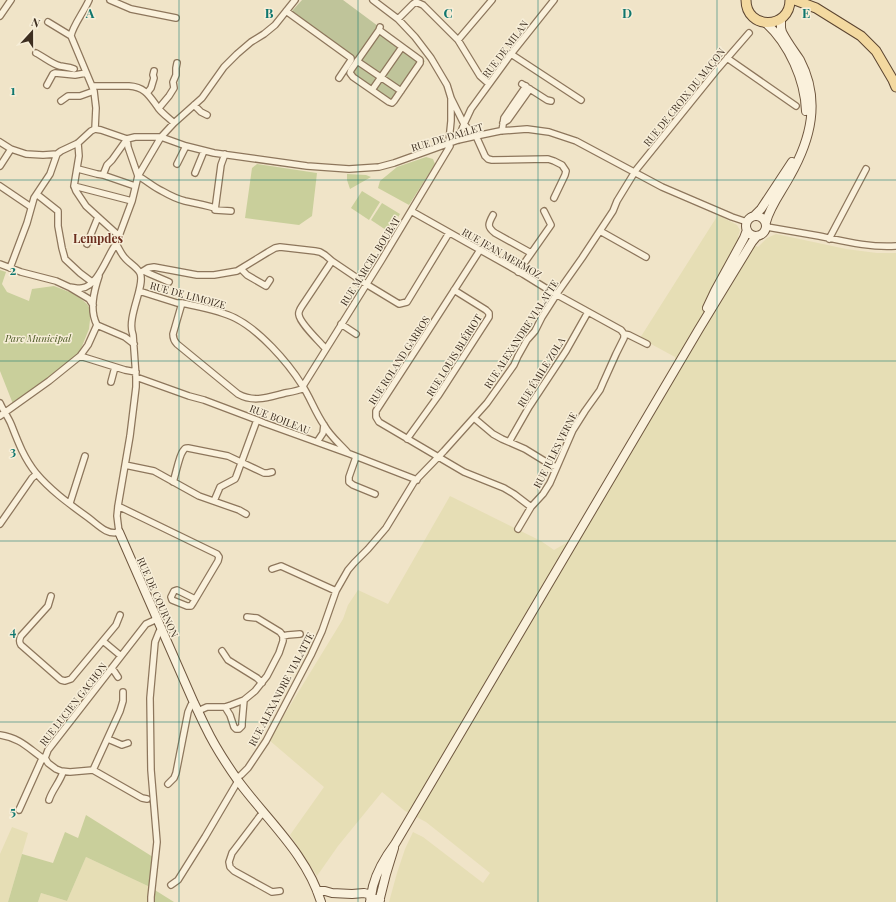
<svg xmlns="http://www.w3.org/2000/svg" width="896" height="902" viewBox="0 0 896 902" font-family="'Playfair Display',serif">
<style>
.farmland{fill:#e6deb5}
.green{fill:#c9cf9b}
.cemetery{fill:#bfc49a}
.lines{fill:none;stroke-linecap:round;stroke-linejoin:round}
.street-casing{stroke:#8d765c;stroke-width:8}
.secondary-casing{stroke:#6f573f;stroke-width:10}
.primary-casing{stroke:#5b4430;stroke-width:11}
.street{stroke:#faf1dc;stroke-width:5.5}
.secondary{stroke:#faf1dc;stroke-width:8}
.primary{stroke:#f3d9a0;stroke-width:9}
.grid{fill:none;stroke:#0f766e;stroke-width:1;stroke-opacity:0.55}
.labels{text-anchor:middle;stroke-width:3;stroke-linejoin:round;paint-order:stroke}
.street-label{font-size:10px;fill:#3d2e20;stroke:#f7eed8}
.park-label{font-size:10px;font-style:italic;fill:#4d5a26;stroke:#f7eed8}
.quarter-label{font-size:12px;font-weight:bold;fill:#6b2e1e;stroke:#f7eed8}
.grid-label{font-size:13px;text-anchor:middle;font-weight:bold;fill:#0f766e;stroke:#f7eed8;stroke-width:3;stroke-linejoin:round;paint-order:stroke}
</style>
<rect width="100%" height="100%" fill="#f0e4c8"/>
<path class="farmland" d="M 718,215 L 737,225 L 740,230 L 738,237 L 758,247 L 767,238 L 776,234 L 846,249 L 877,253 L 896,253 L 896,902 L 389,902 L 397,873 L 405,849 L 413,832 L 423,837 L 483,883 L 490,873 L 426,822 L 405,811 L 382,792 L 338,846 L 317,876 L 290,835 L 324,787 L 269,740 L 343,619 L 348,605 L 358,590 L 388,604 L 450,496 L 541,541 L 554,550 L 568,542 L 675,363 L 675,357 L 640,338 Z
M 12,827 L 28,833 L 8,902 L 0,902 L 0,854 Z
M 86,857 L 150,887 L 149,902 L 38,902 L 41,893 L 67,901 Z"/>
<path class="green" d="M 426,157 L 433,159 L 435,164 L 409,205 L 378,188 L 380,181 L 397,167 Z
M 257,164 L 317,173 L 312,216 L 299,225 L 245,218 L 252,168 Z
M 347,174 L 366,175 L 371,177 L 350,189 L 347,180 Z
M 362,191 L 380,202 L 369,220 L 351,208 Z
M 382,203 L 400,214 L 389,232 L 371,220 Z
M 0,270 L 6,272 L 2,284 L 7,292 L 29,301 L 32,289 L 54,286 L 72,293 L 80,298 L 87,304 L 91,311 L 89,329 L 78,356 L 13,404 L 0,371 Z
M 86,815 L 153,857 L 150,887 L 174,902 L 149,902 L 150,887 L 86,857 L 67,901 L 41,893 L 38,902 L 8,902 L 22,854 L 53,863 L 65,832 L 78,838 Z"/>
<path class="cemetery" d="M 302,0 L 343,0 L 425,61 L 393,107 L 346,73 L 356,58 L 292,11 Z"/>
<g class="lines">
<g class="street-casing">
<path id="street" d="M 110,0 L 131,9 L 176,18
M 373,0 L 398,19 L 415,37 L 431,58 L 447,85 L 451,98 L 464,124 L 470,131 L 476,136 L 485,156 L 488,159 L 492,160 L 548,159 L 554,161 L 562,165 L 566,171 L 565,175 L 554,198
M 286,11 L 351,58 L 351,60 L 339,78
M 0,16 L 11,0
M 398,19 L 413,4 L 416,2 L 423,5 L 458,40 L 480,76 L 489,84
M 48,22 L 71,36
M 379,30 L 420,60 L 420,63 L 394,101 L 392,103 L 389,102 L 353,77 L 350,73 L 351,70 L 379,30 L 380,27
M 71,36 L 94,91 L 96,108 L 95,129
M 71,36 C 72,27 85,10 89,0
M 458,40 L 492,0
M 36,53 C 44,57 52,64 60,66 C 65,67 69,67 74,69
M 511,54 L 581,100
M 727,58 L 796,106
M 357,61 L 401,91
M 522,84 L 547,100 L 551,101
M 47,85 L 53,74 L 55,73 L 75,75 L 86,73
M 92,86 L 129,86 C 146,87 150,97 159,109 C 163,114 169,118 174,123
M 372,90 L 402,47
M 147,93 L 151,88 L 154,78 L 153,75 L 154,71
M 61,101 L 68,96 L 80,96 L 94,91
M 194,105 L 201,112 L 207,115
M 159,108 L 169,96 L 174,88 L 173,82 L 176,75 L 176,68 L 177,63
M 503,123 L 508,120 L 530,89
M 502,131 L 504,118 L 526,86
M 127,139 L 128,147 L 138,176
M 458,140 L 464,124 L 471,109 L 511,54 L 554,0
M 0,142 L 11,149 L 26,154 L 43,155 L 57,154 L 61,151 L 78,143 L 91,131 L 95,129 L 101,130 L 127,139 L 135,137 L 161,137 L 186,146 L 214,153 L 307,166 L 349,169 L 379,167 L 394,163 L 458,140 L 476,136 L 500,131 L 527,129 L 549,132 L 576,141 L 662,187 L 732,217 L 747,222
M 78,143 L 79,156 L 74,186 L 76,191 L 86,206 L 119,236
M 225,154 L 221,165 L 215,210 L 231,211
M 177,164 L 186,146
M 0,166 L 11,149
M 78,169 L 97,174 L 103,175 L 135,186
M 195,173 L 204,151
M 103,175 L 107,165 L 112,160 L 127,139
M 138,176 C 146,180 153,187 162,191 C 169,195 177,199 185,201 C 195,203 205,205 215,208
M 0,186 L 31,207
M 74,186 L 132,201
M 36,195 L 39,196 L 58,211 L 58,226 L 62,248 L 65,259 L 80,273 L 92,282
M 411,211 L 523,274 L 552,292 L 621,330 L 624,334 L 629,335 L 647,344
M 493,215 C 488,224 487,227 495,233 L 531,253
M 767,227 C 784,230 801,233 819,236 C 843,241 871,248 896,246
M 600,231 L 646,257
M 829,239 L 866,169
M 87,244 L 98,217
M 480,250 L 426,334 L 376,411 L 376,417 L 379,422 L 464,472 L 504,488 L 514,494 L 531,507
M 0,264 L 21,272 L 56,281 L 69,287 L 89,299 L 93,305
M 10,268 L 27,223 L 34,198 L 50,174 L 57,154
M 241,269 L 247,275 L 266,286 L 270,280
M 144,271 L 148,273 L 169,282
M 518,272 L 551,225 L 544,211
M 140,273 L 148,268 L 154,267 L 197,275 L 214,275 L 237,271 L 268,252 L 275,248 L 280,247 L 315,251 L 320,252 L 325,255 L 332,261 L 366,284 L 399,304 L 407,302 L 449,233
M 99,276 C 94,291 89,310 97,325 L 125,337 L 134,344
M 69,287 C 73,287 78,289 82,288 C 98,286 107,256 116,244 L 132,201 L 138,176 L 161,137 L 174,123 L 202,98 L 224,67 L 237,54 L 251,42 L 264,34 L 275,25 L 295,0
M 139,291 L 177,303 L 182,303 C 199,307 219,310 235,318 C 259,330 287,361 302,385 C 310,397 315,412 324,425 C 330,436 340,444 348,453
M 182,303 L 173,334 C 173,338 174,341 177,344 L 238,394 C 254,403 269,397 285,393 C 291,392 298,391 304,388
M 341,324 L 356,334
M 326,348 L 324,347 C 318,340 300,323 299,315 C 298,312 300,309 302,306 L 332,261
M 80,356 L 125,370 L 136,372
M 136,377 L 189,396 L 204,400 L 257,420 L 264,423 L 350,454 L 417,480
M 111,382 L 115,367
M 303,386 L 381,261 L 450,146 L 449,141 L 451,121 L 451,98
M 0,403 C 3,410 8,417 11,424 C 18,442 24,458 36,473 C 51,491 71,505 90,519 C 98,525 108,536 119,532 L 117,516 L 118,506 L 130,436 L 136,387 L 136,377 L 133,335 C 126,317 146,285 140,273 C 137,267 129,263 125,258 C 121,254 119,248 116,244
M 0,416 L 49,381 L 80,356 L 88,345 L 97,325
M 474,418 L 493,434 L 502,439 L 525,449 L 551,465 L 557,467
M 407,439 L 438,396 L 489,317 L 489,313 L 486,310 L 454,290
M 317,442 L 323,433 L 324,425
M 509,442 L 529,407 L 566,351 L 588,312
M 356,457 L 349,477 L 349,482 L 353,485 L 375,494
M 125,465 L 154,471 L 199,496 L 239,510 L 246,514
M 173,482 C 176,474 179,456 183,451 C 185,448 185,448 188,448 L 228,456 L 264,473 L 268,473 L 272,472
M 214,501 L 220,487 L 235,479 L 236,477 L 257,420
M 70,503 L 85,456
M 118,506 L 217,554 L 219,557 L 218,561 L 193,603 L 191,606 L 187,606 L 172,600 L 171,597 L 174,591 L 177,590 L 195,599
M 0,524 L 32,478 L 37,474
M 518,529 L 531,507 L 543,494 L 550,483 L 573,430 L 585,411 L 600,390 L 603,383 L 616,354 L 624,338 L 624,334
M 272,569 L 281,566 L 336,591
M 51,596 L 48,606 L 21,636 C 19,640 19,642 21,645 L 61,680 L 65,681 L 71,679 L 116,625 L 120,615
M 283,636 L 288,635 L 300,634
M 103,641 L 121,656
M 222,651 L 228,660 L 257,678 L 262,683
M 112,668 L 118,677
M 225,707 L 230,715 L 234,727 L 236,729 L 239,729 L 242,726 L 242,723 L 244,700
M 198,711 L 207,707 L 225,707 L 231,705 L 244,700 L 255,691 L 267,676 L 279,653 L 283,641 L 283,636 L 280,632 L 257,618 L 247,617
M 0,735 C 19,738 26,746 41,757 L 45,758 L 48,763 L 56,769 L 61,771 L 70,772 L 93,770 L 142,798 L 147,799
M 108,739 L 122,745 L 128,743
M 93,770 L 120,711 L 123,701 L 123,692
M 236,778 L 241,775 L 248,768 L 266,741 L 311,655 L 322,631 L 336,591 L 348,570 L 354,563 L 368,549 L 386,528 L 414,482 L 444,451 L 487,403 L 514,365 L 518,356 L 527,340 L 535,331 L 542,317 L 558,292 L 582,258 L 613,211 L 617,201 L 636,170 L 716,71 L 749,33
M 168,784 L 174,778 L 176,773 L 188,712 L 191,705 L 194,703
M 49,800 C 52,790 60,782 63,772
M 19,810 L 41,761 L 45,758 L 48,750 L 146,624 L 157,619
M 264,813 L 260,816 L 232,853 L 229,862 L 230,867 L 234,871 L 272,892 L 280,891
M 171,885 L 178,880 L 205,837 L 238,781
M 151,902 L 151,897 L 157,842 L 151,770 L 150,698 L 155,642 L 159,632 L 161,629"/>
</g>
<g class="secondary-casing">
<path id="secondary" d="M 766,23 C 789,44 805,80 806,111
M 755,215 L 761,209 L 792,162
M746 226a10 10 0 1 1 20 0a10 10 0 1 1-20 0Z
M 766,222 C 770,206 782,191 790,176 C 811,139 821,100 800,60 C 794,51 787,42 782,32 L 781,28 L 781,19
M 707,308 L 715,291 L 744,238 L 747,230
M 119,532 L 194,703 C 198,711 202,720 206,728 C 215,747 227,765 239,782 C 268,821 307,855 321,902
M 317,891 L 325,891 L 332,893 L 352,894 L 364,893 L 368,894 L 371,898 L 380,900
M 370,902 C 371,897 372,891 373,886 C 377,871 386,856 395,844 L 699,329 L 752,242 L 757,236
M 379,902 L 386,874 L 394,848"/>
</g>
<g class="primary-casing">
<path id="primary" d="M 746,0 C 746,30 790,30 790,0
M 795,0 L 816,8 L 861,36 L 876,51 L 893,80 L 896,87"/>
</g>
<use href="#street" class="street"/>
<use href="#secondary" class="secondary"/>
<use href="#primary" class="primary"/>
</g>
<path class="grid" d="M 179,0 L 179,902M 358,0 L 358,902M 538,0 L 538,902M 717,0 L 717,902M 0,180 L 896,180M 0,361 L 896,361M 0,541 L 896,541M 0,722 L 896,722"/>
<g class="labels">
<g class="street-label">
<text transform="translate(505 49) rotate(-53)" y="4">RUE DE MILAN</text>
<text transform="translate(684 97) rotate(-51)" y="4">RUE DE CROIX DU MAÇON</text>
<text transform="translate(447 137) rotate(-17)" y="4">RUE DE DALLET</text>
<text transform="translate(502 253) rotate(30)" y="4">RUE JEAN MERMOZ</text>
<text transform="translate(370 261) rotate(-58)" y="4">RUE MARCEL BOUBAT</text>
<text transform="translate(188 295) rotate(15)" y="4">RUE DE LIMOIZE</text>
<text transform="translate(521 334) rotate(-57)" y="4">RUE ALEXANDRE VIALATTE</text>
<text transform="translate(454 355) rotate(-58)" y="4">RUE LOUIS BLÉRIOT</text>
<text transform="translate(399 360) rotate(-57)" y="4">RUE ROLAND GARROS</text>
<text transform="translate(541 372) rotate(-58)" y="4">RUE ÉMILE ZOLA</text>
<text transform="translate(280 419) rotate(21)" y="4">RUE BOILEAU</text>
<text transform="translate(555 450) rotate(-63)" y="4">RUE JULES VERNE</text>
<text transform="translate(158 597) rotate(66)" y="4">RUE DE COURNON</text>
<text transform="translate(281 689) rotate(-62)" y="4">RUE ALEXANDRE VIALATTE</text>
<text transform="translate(73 704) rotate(-52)" y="4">RUE LUCIEN GACHON</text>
</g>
<g class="park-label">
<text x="38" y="342">Parc Municipal</text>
</g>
<g class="quarter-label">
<text x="98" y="243">Lempdes</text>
</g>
</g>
<g class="grid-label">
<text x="90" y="18">A</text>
<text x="269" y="18">B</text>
<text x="448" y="18">C</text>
<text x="627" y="18">D</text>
<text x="806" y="18">E</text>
<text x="13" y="95">1</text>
<text x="13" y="275">2</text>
<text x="13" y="456">3</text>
<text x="13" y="636">4</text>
<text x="13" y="816">5</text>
</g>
<g transform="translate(32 32) rotate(21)" stroke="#f7eed8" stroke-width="3" paint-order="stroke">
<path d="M0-3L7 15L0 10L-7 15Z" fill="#3d2e20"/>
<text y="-6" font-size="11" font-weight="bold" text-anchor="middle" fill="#3d2e20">N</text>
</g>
</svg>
